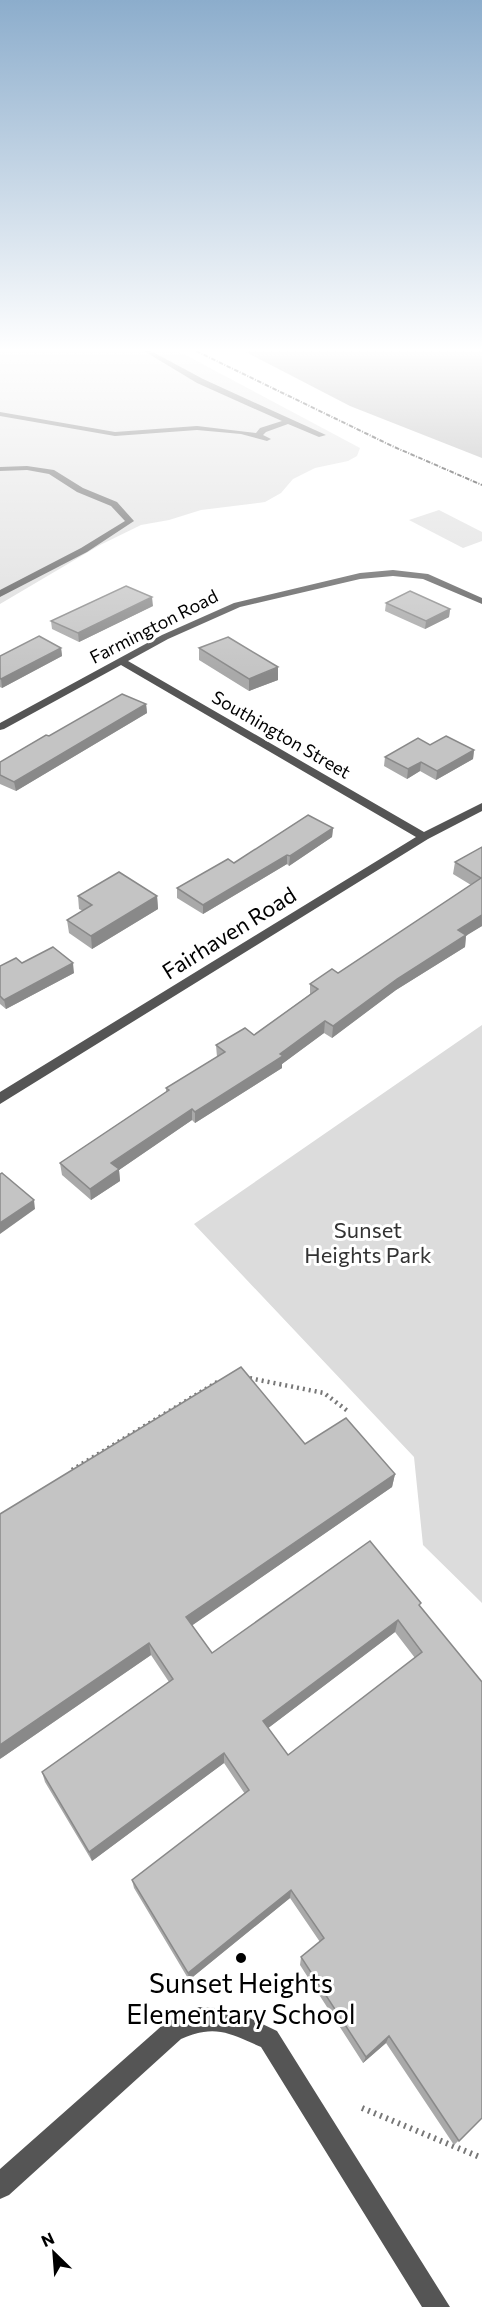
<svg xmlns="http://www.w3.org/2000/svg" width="482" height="2307" viewBox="0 0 482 2307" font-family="Commissioner,sans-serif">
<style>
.green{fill:#dcdcdc}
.water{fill:#a3a3a3}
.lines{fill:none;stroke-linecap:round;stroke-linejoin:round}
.path-far1{stroke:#777;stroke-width:4.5;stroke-dasharray:2 4;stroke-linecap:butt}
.path{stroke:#777;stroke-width:6;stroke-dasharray:2 4.5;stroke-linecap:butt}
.minor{fill:#555;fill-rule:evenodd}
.rail{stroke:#000;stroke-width:2;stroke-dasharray:4.5 1.5 1 1.5;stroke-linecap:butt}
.wall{fill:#a9a9a9;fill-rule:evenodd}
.shaded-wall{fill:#898989}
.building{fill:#c4c4c4;stroke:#898989;stroke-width:1.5;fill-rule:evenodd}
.poi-dot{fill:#000;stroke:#fff;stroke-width:2}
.labels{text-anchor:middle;stroke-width:6;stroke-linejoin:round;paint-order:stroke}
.far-street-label{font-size:18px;fill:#000;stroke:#fff}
.street-label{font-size:22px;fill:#000;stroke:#fff}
.park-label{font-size:22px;fill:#333;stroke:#fff}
.near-poi-label{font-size:27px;fill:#000;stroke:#fff}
</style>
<rect width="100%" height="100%" fill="#fff"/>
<path class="green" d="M 0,351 L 178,351 L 360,448 L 357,456 L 348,461 L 315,468 L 293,479 L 281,493 L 265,502 L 201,510 L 169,520 L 141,525 L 100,545 L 0,604 Z
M 439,510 L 482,532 L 482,541 L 463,548 L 409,520 Z
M 482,1025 L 482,1603 L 423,1545 L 414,1457 L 194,1224 Z"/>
<path class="water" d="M 244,351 L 482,351 L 482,458 L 350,406 Z"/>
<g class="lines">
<path class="path-far1" d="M 244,1377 L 324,1393 L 349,1412
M 72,1470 L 219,1381"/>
<path class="path" d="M 362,2108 L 482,2158"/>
<path class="minor" d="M 144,351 L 151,351 L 203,379 L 326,435 L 319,437 L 288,424 L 266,432 L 263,435 L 271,439 L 267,441 L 241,434 L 197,430 L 115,436 L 0,416 L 0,412 L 115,432 L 197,426 L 256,433 L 260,428 L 282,421 L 197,383 Z
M 27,466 L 54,470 L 83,488 L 117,502 L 134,521 L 87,552 L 0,597 L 0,590 L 81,548 L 125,521 L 111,506 L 77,492 L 49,474 L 27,470 L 0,471 L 0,467 Z
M 393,570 L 428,574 L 482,598 L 482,604 L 423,579 L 393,576 L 360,579 L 240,607 L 168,639 L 128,661 L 424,832 L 482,803 L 482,811 L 428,839 L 0,1104 L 0,1092 L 416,837 L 121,665 L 4,729 L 0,730 L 0,723 L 162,635 L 234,603 L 360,573 Z
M 199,2007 L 231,2009 L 277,2031 L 450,2307 L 422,2307 L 261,2047 C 229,2033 215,2024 181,2039 L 9,2195 L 0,2199 L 0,2169 L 165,2023 Z"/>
<path class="rail" d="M 196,351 L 392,446 L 482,485"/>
</g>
<path class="wall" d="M 386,603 L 450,609 L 449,617 L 425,629 L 385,611 Z
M 153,606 L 79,642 L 52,629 L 51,621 Z
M 61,648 L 62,656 L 2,688 L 0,687 L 0,656 Z
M 199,648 L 278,680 L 249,691 L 199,660 Z
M 146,704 L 147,713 L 16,791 L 0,784 L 0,762 L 49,736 Z
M 430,745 L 474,750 L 473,759 L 436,780 L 420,771 L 407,779 L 384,766 L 385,757 Z
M 333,828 L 332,837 L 289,866 L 287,864 L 203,914 L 177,898 L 177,888 L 234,863 Z
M 482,847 L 482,926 L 466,935 L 465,947 L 396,990 L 332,1038 L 324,1033 L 282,1064 L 282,1068 L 195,1123 L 192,1120 L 119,1170 L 120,1181 L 91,1200 L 62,1175 L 60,1163 L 166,1092 L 166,1088 L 217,1057 L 216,1045 L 254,1035 L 310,994 L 310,984 L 338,973 L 471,885 L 453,874 L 455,862 Z
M 78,896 L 157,896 L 158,909 L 92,949 L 69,933 L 67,920 L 83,911 L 79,909 Z
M 22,963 L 74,973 L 6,1009 L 0,1004 L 0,966 Z
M 305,1444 L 395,1474 L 392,1487 L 192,1625 L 212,1653 L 420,1607 L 482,2118 L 454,2145 L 386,2043 L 363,2063 L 300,1965 L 301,1957 L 320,1942 L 290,1898 L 189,1980 L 134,1888 L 132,1880 L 245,1794 L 224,1763 L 92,1861 L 45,1782 L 42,1772 L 169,1682 L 151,1655 L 0,1759 ZM 395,1632 L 415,1658 L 288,1755 L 268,1728 Z"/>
<path class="shaded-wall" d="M 152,597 L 153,606 L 79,642 L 78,633 Z
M 450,609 L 449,617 L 425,629 L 426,621 Z
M 61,648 L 62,656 L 2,688 L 1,679 Z
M 278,667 L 278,680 L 249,691 L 249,679 Z
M 146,704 L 147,713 L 16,791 L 14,782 Z
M 474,750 L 473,759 L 436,780 L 437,771 Z
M 421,762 L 420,771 L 407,779 L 408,769 Z
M 333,828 L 332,837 L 289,866 L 290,856 Z
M 287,855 L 287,864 L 203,914 L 203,905 Z
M 157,896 L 158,909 L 92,949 L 91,936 Z
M 482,915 L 482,926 L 456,942 L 458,930 Z
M 466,935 L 465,947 L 396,990 L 332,1038 L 333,1026 L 397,979 Z
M 73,963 L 74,973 L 6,1009 L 4,1000 Z
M 325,1021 L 324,1033 L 282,1064 L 282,1068 L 195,1123 L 195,1112 L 280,1054 Z
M 192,1109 L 192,1120 L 119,1170 L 120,1181 L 91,1200 L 90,1189 L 111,1163 Z
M 34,1200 L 35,1209 L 0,1234 L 0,1223 Z
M 395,1474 L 392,1487 L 187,1629 L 186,1617 Z
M 398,1620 L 395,1632 L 263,1732 L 263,1721 Z
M 149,1643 L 151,1655 L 0,1759 L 0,1745 Z
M 224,1753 L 224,1763 L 92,1861 L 89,1852 Z
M 291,1890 L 290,1898 L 189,1980 L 188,1973 Z
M 389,2036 L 386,2043 L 363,2063 L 366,2057 Z"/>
<path class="building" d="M 126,586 L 152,597 L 78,633 L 51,621 Z
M 410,591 L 450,609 L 426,621 L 386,603 Z
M 39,636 L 61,648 L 1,679 L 0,678 L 0,656 Z
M 228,637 L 278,667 L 249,679 L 199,648 Z
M 122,694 L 146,704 L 14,782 L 0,775 L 0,762 L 46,735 L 49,736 Z
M 446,736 L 474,750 L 437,771 L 421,762 L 408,769 L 385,757 L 418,738 L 430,745 Z
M 308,815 L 333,828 L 290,856 L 287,855 L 203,905 L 177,888 L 228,859 L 234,863 Z
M 482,847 L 482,915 L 458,930 L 466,935 L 397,979 L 333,1026 L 325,1021 L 280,1054 L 283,1056 L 195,1112 L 192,1109 L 111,1163 L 119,1169 L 90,1189 L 60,1163 L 169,1090 L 166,1088 L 225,1052 L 216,1045 L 245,1028 L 254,1035 L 318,989 L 310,984 L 332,969 L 338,973 L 481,878 L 455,862 Z
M 119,872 L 157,896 L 91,936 L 67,920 L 92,905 L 78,896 Z
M 53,947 L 73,963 L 4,1000 L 0,996 L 0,966 L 16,958 L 22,963 Z
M 2,1173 L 34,1200 L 0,1223 L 0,1174 Z
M 241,1367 L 305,1444 L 346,1418 L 395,1474 L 186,1617 L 212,1653 L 370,1541 L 421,1603 L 419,1605 L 482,1682 L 482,2118 L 459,2141 L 389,2036 L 366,2057 L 301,1957 L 324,1938 L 291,1890 L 188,1973 L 132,1880 L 249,1790 L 224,1753 L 89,1852 L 42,1772 L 173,1679 L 149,1643 L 0,1745 L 0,1514 ZM 398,1620 L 422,1652 L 288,1755 L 263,1721 Z"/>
<linearGradient id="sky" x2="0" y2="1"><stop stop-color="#8cadcc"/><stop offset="0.52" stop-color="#fff"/><stop offset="1" stop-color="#fff" stop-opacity="0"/></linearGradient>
<rect width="482" height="674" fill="url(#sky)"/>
<circle class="poi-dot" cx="241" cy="1958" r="6"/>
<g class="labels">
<g class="far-street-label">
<text transform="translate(154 627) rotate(-27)" y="6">Farmington Road</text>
<text transform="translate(281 735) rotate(30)" y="6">Southington Street</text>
</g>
<g class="street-label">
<text transform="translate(229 933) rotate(-32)" y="8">Fairhaven Road</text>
</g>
<g class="park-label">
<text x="368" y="1238">Sunset<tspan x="368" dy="25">Heights Park</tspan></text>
</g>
<g class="near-poi-label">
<text x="241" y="1993">Sunset Heights<tspan x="241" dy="31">Elementary School</tspan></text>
</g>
</g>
<g transform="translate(54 2253) rotate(335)" stroke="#ffffff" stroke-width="4.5" paint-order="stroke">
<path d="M0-4.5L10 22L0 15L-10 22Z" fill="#000000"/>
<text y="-9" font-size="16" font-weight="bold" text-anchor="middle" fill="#000000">N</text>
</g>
</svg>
